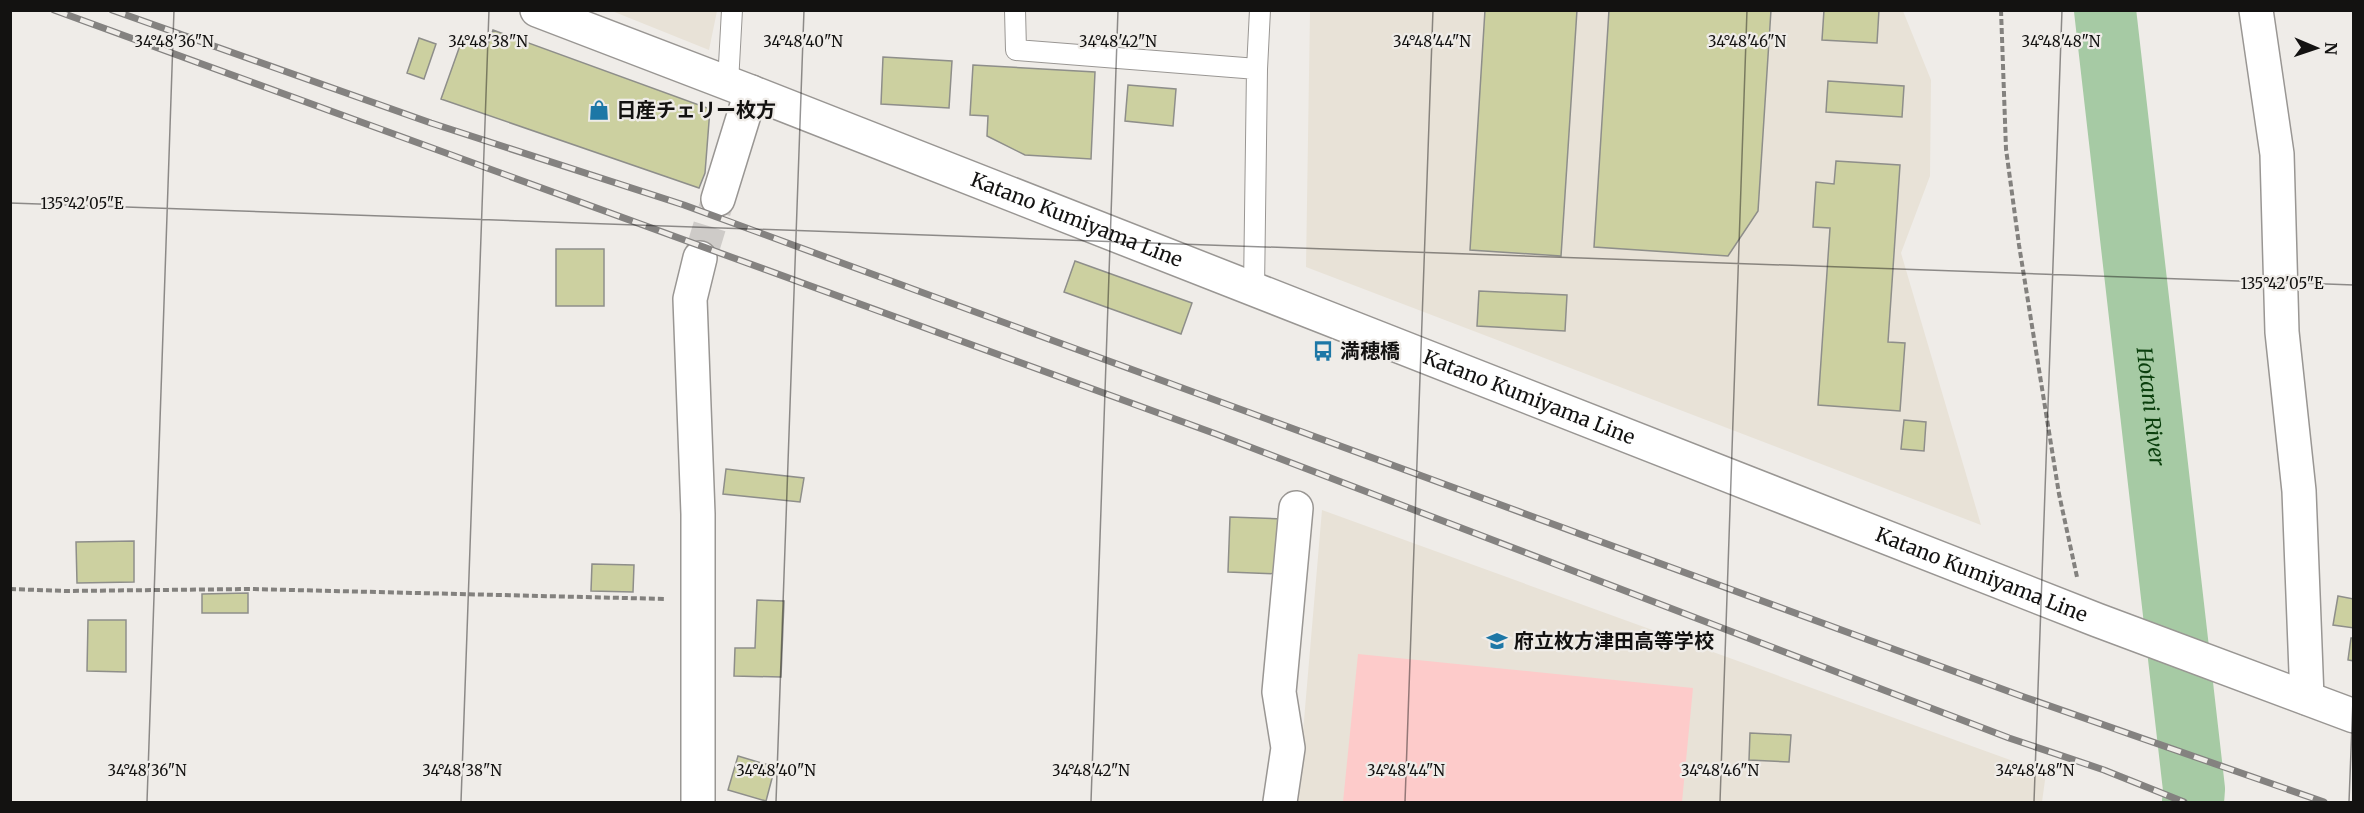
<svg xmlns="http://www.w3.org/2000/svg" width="2364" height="813" viewBox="0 0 2364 813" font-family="Merriweather,'Noto Sans JP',serif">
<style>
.built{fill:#e8e2d7}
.green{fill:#fdcbca}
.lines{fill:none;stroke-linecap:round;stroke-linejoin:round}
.river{stroke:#a6caa4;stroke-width:62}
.building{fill:#ccd0a0;stroke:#8e8e8a;stroke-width:1.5}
.street-tunnel{stroke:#cecbc8;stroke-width:33;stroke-dasharray:33 16;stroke-linecap:butt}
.lane-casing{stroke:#999693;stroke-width:22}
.street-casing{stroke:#999693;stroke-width:36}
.secondary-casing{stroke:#999693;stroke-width:36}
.path{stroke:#83817e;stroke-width:4;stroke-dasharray:6 3;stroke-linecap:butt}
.lane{stroke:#fff;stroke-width:20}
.street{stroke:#fff;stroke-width:33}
.secondary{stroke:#fff;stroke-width:33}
.rail-casing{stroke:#848280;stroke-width:7}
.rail{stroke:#efece8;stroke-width:4.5;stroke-dasharray:14;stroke-linecap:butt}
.ticks{fill:none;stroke:#131211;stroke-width:1.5;stroke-opacity:0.45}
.labels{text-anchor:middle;stroke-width:4.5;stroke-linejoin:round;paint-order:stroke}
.poi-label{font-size:20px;font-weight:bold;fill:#131211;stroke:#efece8;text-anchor:start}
.street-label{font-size:20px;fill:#131211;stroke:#efece8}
.water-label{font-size:21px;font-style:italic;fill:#0b3f0d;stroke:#efece8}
.ticks-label{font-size:15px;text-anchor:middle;fill:#131211;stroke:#efece8;stroke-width:4.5;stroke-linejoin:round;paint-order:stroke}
</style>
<rect width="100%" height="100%" fill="#efece8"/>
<path class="built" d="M 612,11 L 717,11 L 709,50 Z
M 1310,11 L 1903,11 L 1931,80 L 1930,176 L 1901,253 L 1981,525 L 1306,267 Z
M 1322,510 L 2046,773 L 2042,802 L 1297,802 Z"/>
<path class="green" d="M 1358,654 L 1693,688 L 1682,802 L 1343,802 Z"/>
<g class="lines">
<path class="river" id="s1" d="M 2105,10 L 2194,789 L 2193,802"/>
</g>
<path class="building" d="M 1485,10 L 1577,10 L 1561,256 L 1470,250 Z
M 1609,10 L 1771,10 L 1758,211 L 1728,256 L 1594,247 Z
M 1824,10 L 1879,10 L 1877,43 L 1822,40 Z
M 493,30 L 710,109 L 705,173 L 699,188 L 441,99 L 463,37 L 487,47 Z
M 419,38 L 436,44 L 424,79 L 407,73 Z
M 883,57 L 952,61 L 949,108 L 881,104 Z
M 973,65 L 1095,72 L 1091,159 L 1025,155 L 987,136 L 988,116 L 970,115 Z
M 1828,81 L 1904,86 L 1902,117 L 1826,112 Z
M 1128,85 L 1176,89 L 1173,126 L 1125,121 Z
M 1836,161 L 1900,165 L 1888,342 L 1905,343 L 1900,411 L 1818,405 L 1830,228 L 1813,227 L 1816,182 L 1834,184 Z
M 556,249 L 604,249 L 604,306 L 556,306 Z
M 1075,261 L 1192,303 L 1181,334 L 1064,292 Z
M 1479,291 L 1567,295 L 1565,331 L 1477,326 Z
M 1904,420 L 1926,422 L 1924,451 L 1901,449 Z
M 726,469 L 804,478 L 800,502 L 723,494 Z
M 1230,517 L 1283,519 L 1281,574 L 1228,572 Z
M 134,541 L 134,582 L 77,583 L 76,542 Z
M 592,564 L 634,565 L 633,592 L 591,591 Z
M 248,593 L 248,613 L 202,613 L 202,594 Z
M 2338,596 L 2354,599 L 2354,628 L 2333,625 Z
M 757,600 L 784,601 L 781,677 L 734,676 L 735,648 L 755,648 Z
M 88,620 L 126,620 L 126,672 L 87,671 Z
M 2351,638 L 2354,638 L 2354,661 L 2348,660 Z
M 1750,733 L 1791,735 L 1789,762 L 1749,760 Z
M 738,756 L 775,767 L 766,801 L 728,790 Z"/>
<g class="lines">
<path class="street-tunnel" d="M 700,258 L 718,199"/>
<g class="lane-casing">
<path id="lane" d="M 1015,10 L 1016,50 L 1257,69
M 728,83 L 732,10
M 1254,289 L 1257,69 L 1260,10"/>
</g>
<g class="street-casing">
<path id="street" d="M 2256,10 L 2277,154 L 2282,332 L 2299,491 L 2307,698
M 718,199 L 751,92
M 698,802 L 698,514 L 690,299 L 700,258
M 1280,802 L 1288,748 L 1279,692 L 1296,508"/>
</g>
<g class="secondary-casing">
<g id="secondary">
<path id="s2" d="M 537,10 L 751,92 L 2097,620 L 2354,716"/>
</g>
</g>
<path class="path" d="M 2001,10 L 2006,149 L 2019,245 L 2059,494 L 2077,577
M 10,589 L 66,591 L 251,589 L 666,599"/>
<use href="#lane" class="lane"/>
<use href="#street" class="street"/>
<use href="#secondary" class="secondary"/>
<g class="rail-casing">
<path id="rail" d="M 54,10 L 1216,434 L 2009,738 L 2104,770 L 2184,802
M 112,10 L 431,123 L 684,205 L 2024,697 L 2324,802"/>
</g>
<use href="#rail" class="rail"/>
</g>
<path class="ticks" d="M 10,203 L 2354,285M 147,802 L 174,10M 461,802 L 489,10M 776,802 L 804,10M 1091,802 L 1118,10M 1405,802 L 1433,10M 1720,802 L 1747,10M 2034,802 L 2062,10M 2349,802 L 2354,674"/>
<defs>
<g id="shop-bare" transform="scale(1.62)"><path d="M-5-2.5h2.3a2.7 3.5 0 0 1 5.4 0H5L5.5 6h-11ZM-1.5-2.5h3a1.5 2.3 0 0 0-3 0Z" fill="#1d77a6" stroke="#efece8" stroke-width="2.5" paint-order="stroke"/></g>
<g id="bus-bare" transform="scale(1.62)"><path d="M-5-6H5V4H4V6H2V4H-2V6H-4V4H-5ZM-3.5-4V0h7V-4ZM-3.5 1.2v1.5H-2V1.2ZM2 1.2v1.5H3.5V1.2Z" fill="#1d77a6" stroke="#efece8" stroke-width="2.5" paint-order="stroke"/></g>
<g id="school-bare" transform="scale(1.62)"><path d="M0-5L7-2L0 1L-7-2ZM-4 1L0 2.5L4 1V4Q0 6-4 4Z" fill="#1d77a6" stroke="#efece8" stroke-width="2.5" paint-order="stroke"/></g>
</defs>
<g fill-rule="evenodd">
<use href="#shop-bare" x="599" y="110"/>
<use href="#bus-bare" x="1323" y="351"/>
<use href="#school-bare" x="1497" y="641"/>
</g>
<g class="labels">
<g class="poi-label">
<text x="616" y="117">日産チェリー枚方</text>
<text x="1340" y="358">満穂橋</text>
<text x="1514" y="648">府立枚方津田高等学校</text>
</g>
<g class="street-label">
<text dy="7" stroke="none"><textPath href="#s2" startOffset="579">Katano Kumiyama Line</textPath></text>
<text dy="7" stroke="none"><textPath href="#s2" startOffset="1065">Katano Kumiyama Line</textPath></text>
<text dy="7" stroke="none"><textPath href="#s2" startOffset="1551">Katano Kumiyama Line</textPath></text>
</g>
<g class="water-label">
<text dy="7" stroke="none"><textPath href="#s1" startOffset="399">Hotani River</textPath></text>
</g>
</g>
<g class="ticks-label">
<text x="174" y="47">34°48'36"N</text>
<text x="488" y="47">34°48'38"N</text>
<text x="803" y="47">34°48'40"N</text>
<text x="1118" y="47">34°48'42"N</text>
<text x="1432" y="47">34°48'44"N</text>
<text x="1747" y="47">34°48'46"N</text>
<text x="2061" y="47">34°48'48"N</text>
<text x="82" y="209">135°42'05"E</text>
<text x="2282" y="289">135°42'05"E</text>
<text x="147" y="776">34°48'36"N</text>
<text x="462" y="776">34°48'38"N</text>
<text x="776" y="776">34°48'40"N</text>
<text x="1091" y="776">34°48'42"N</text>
<text x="1406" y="776">34°48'44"N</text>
<text x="1720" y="776">34°48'46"N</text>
<text x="2035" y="776">34°48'48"N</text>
</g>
<rect width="2364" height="813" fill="none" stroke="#131211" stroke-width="24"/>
<g transform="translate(2316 48) rotate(92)" stroke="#efece8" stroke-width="4.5" paint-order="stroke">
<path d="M0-4.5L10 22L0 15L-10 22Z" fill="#131211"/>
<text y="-9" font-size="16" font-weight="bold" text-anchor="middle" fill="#131211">N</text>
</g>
</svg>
